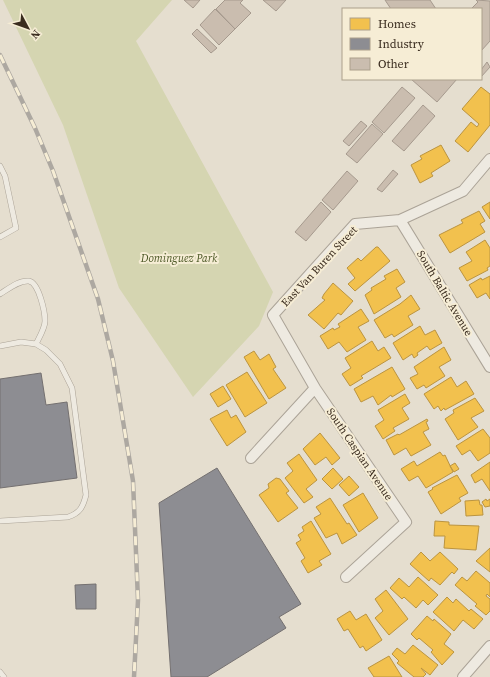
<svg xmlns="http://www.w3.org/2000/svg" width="490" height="677" viewBox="0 0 490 677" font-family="'Source Serif 4',serif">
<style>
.green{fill:#d5d5b1}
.homes{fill:#f2c14e;stroke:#bb9440}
.industry{fill:#8d8d92;stroke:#747070}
.building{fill:#cabdaf;stroke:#a69a8e}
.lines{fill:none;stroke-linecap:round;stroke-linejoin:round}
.service-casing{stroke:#aba397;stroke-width:6}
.minor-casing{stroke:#aba397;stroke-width:12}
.service{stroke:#eeeae1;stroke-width:5}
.minor{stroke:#eeeae1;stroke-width:10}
.rail-casing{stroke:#ada8a1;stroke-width:4.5}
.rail{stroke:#f6edd5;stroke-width:3;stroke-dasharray:9;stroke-linecap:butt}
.labels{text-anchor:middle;stroke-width:4;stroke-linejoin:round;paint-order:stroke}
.park-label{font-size:11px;font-style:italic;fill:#4b5725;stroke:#f6edd5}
.street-label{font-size:11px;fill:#3a2c1f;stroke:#f6edd5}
</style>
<rect width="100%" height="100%" fill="#e5decf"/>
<path class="green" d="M 3,0 L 172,0 L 136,41 L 273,292 L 259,326 L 193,397 L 119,288 L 63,125 Z"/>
<path class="homes" d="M 481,87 L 490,94 L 490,125 L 468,152 L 455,141 L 471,122 L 477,127 L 479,124 L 462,109 Z
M 441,145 L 450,161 L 431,173 L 433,176 L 420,183 L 411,165 L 422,159 L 420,156 Z
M 490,202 L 490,219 L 482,207 Z
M 479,211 L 485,221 L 480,224 L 485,232 L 450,253 L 439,235 L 463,223 L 461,220 Z
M 485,240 L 490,248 L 490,266 L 487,268 L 488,270 L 467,281 L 459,268 L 472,261 L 466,252 Z
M 376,247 L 378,247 L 390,261 L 355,291 L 348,284 L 355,278 L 347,268 L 358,258 L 361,261 Z
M 397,269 L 405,282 L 396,288 L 401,297 L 374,314 L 365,295 L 372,290 L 371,288 L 386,279 L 384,276 Z
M 490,276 L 490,299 L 486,293 L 477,298 L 469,285 L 481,278 L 482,280 Z
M 333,283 L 353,301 L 341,315 L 338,313 L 324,329 L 308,315 L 325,300 L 322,298 L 324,294 Z
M 411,295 L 420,309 L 408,316 L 413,325 L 394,337 L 392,334 L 385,338 L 374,320 L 400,304 Z
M 361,309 L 369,321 L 358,327 L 366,340 L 347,352 L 339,342 L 328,349 L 320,336 L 333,328 L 334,330 L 340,327 L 338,324 Z
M 420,326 L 425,335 L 435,330 L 442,343 L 430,350 L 427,346 L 417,353 L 418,355 L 414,358 L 412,354 L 403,360 L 393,343 Z
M 372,341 L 378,351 L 384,347 L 391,358 L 361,376 L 363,378 L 350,386 L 342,374 L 351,368 L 345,358 Z
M 444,347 L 451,360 L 439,367 L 445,376 L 426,388 L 424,385 L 417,389 L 410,378 L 418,374 L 414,367 Z
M 254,351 L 260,360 L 269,354 L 276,367 L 273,369 L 286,388 L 269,399 L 244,357 Z
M 392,367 L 405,389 L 392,397 L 391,395 L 378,405 L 373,396 L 361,402 L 354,389 Z
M 247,372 L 267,403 L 245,417 L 226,385 Z
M 451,377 L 457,387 L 466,381 L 474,394 L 445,410 L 444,408 L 441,411 L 438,406 L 434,409 L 424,394 Z
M 223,386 L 231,399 L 218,407 L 210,394 Z
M 405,394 L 410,403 L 402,408 L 409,419 L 393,428 L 395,431 L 383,439 L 375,426 L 384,420 L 378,410 Z
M 475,398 L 484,411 L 471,418 L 478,427 L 458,440 L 445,419 L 454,413 L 453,410 Z
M 227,410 L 231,418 L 236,415 L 246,432 L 227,446 L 210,419 Z
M 427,419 L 428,421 L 426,422 L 429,429 L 423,432 L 431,445 L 411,456 L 406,448 L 394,455 L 386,440 L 398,434 L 399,435 Z
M 483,429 L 490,438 L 490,453 L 478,461 L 470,450 L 462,455 L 456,446 Z
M 320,433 L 340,458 L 332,465 L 326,457 L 315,465 L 303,449 Z
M 440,452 L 443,456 L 445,455 L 453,472 L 426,488 L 418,476 L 409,481 L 401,469 L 414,461 L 417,466 Z
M 299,454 L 317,480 L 306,489 L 313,497 L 304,503 L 285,478 L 293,471 L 287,463 Z
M 490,462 L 490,491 L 482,479 L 475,483 L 471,475 Z
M 455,463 L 459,469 L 454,472 L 450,466 Z
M 333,468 L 343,479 L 332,489 L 322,479 Z
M 457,475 L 468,493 L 459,498 L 461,501 L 441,514 L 428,492 L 433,489 L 432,488 Z
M 349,476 L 359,487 L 349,496 L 339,485 Z
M 276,478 L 280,479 L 289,491 L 286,493 L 298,508 L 278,522 L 259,495 L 269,488 L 268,484 Z
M 363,493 L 378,518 L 359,532 L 343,505 Z
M 330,498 L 347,524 L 349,523 L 357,535 L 342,544 L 337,533 L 326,538 L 314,518 L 321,514 L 316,507 Z
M 486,499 L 487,501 L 490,499 L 490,506 L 485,507 L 482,502 Z
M 479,500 L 480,505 L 482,505 L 483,515 L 466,516 L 465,501 Z
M 311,521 L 331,554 L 319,561 L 322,565 L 308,573 L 301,561 L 305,558 L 296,543 L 301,540 L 298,535 L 304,531 L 302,527 Z
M 435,521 L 449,522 L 449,525 L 479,526 L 476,550 L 444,548 L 445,536 L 434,536 Z
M 490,548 L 490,572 L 476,561 Z
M 421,552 L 430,561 L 440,552 L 458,569 L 454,574 L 452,572 L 440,585 L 431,578 L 429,581 L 410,564 Z
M 476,571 L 490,583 L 490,597 L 487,594 L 486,596 L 490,599 L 490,611 L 486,615 L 475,606 L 477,604 L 455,585 L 462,577 L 467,581 Z
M 418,577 L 438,595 L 428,605 L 423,600 L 416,608 L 404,597 L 402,599 L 390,588 L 399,578 L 409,587 Z
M 386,590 L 408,619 L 389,635 L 375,618 L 383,611 L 375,599 Z
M 447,597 L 453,603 L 456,599 L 469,611 L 471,609 L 483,619 L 474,629 L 463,620 L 454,631 L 433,612 Z
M 350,611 L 356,620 L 366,614 L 382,640 L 366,651 L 363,646 L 360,648 L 348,629 L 344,631 L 337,619 Z
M 427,616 L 433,621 L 434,619 L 451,634 L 444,644 L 454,652 L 442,665 L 431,652 L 433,650 L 419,638 L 417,640 L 411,634 Z
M 413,645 L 438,665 L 430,675 L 421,668 L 426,674 L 423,677 L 414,677 L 397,663 L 399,661 L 392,654 L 397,648 L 405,654 Z
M 389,656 L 402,677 L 374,677 L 368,668 Z"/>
<path class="industry" d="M 41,373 L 46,405 L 67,402 L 77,478 L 0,488 L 0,379 Z
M 217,468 L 301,604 L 279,617 L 286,628 L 207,677 L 171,677 L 159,503 Z
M 96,584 L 96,609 L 76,609 L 75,585 Z"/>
<path class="building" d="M 184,0 L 200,0 L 193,8 Z
M 225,0 L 243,0 L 240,3 L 251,13 L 235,29 L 216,9 Z
M 263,0 L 286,0 L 276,11 Z
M 385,0 L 430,0 L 436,9 L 391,9 Z
M 476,0 L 490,1 L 490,41 L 481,51 L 481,9 L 471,9 L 478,2 Z
M 215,9 L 235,29 L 219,45 L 200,25 Z
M 197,29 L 217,48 L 211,53 L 192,34 Z
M 487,62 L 490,67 L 481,77 L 481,70 Z
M 411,79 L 457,79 L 437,102 Z
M 402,87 L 415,98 L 384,133 L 372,122 Z
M 423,105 L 435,116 L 404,151 L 392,141 Z
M 361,121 L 367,126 L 349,146 L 343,141 Z
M 372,124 L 383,134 L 357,163 L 346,154 Z
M 393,170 L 398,174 L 382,192 L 377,189 Z
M 347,171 L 358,181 L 333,210 L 322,200 Z
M 321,202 L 331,212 L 306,241 L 295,232 Z"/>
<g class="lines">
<g class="service-casing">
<path id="service" d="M 0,166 L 5,176 L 16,228 L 0,237
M 0,294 C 8,289 19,280 29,281 C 39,283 45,312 45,321 C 45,328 39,338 36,344
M 0,346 L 21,342 L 36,344 L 46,350 L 60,364 L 72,388 L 86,495 C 83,507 80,513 68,517 L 0,521
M 0,672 L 4,677"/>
</g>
<g class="minor-casing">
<path id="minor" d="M 400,220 L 490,367
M 251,458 L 315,388
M 346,577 L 406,522 L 315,388 L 273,315 L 355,224 L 400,220 L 463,191 L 490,159
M 463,677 L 490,646"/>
</g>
<use href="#service" class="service"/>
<use href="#minor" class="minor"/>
<g class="rail-casing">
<path id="rail" d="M 0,55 L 35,128 L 53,171 L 98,299 L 113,361 L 133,481 L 138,600 L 134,677"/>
</g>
<use href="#rail" class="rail"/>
</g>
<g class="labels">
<g class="park-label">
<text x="179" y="262">Dominguez Park</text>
</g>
<g class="street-label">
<text transform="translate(319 266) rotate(-47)" y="4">East Van Buren Street</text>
<text transform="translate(445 293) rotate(59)" y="4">South Baltic Avenue</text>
<text transform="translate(360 454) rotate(56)" y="4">South Caspian Avenue</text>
</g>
</g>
<rect x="342" y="8" width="140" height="72" fill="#f6edd5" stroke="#aba08c"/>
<rect x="350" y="18" width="20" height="12" fill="#f2c14e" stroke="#aba08c"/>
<text x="378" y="28" font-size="12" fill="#3a2c1f">Homes</text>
<rect x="350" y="38" width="20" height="12" fill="#8d8d92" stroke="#aba08c"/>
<text x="378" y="48" font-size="12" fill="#3a2c1f">Industry</text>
<rect x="350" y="58" width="20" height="12" fill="#cabdaf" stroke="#aba08c"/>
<text x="378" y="68" font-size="12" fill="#3a2c1f">Other</text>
<g transform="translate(28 28) rotate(131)" stroke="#f6edd5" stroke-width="3" paint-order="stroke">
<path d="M0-3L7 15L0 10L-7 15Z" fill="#3a2c1f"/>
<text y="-6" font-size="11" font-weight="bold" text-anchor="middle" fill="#3a2c1f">N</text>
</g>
</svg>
